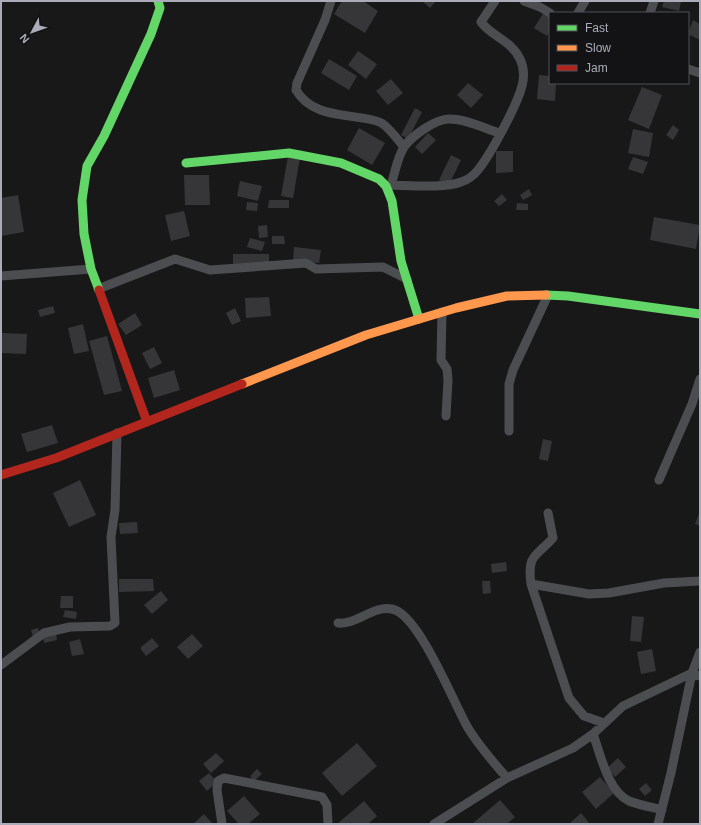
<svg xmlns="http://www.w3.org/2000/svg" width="701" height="825" viewBox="0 0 701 825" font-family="Helvetica,sans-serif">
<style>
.building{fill:#363638}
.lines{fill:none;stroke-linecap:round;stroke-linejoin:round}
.street{stroke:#4c4d51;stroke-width:9}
.fast{stroke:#63d668;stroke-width:9}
.slow{stroke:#ff974d;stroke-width:9}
.jam{stroke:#b3261e;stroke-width:9}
</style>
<rect width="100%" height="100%" fill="#181819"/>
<path class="building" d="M 342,1 L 363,1 L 378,11 L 365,33 L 334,14 Z
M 422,1 L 436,1 L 430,8 Z
M 664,1 L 681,1 L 679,11 L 662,7 Z
M 544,12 L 550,16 L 550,31 L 547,36 L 534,28 Z
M 693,20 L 700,24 L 700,40 L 688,34 Z
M 358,51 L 377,64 L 366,79 L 348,65 Z
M 329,59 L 357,76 L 349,90 L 321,73 Z
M 539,75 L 550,76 L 550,83 L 556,83 L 555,101 L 537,99 Z
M 391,79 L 403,93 L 388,105 L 376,91 Z
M 468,83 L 483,95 L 471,108 L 457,95 Z
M 642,87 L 662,95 L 649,129 L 628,120 Z
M 415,108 L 422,112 L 408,139 L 401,135 Z
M 673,125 L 679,130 L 673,140 L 666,135 Z
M 359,128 L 385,143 L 372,165 L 347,150 Z
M 633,129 L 653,133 L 649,157 L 628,153 Z
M 428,133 L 436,140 L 422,154 L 415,147 Z
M 496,151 L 513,151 L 513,172 L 496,173 Z
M 451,155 L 461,160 L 449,185 L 439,180 Z
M 288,156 L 300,158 L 293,198 L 281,196 Z
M 633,157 L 648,162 L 643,174 L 628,169 Z
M 184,175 L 209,175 L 210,205 L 185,205 Z
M 240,181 L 262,186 L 258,201 L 237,196 Z
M 529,189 L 532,195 L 523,200 L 520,195 Z
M 502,194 L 507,200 L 499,206 L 494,201 Z
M 18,195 L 24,232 L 1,236 L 1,198 Z
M 269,200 L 289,200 L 289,208 L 268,208 Z
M 247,202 L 258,203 L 257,211 L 246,210 Z
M 517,203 L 528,204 L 528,210 L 516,210 Z
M 184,211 L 190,236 L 171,241 L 165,215 Z
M 654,217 L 700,225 L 696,249 L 650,240 Z
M 267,225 L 268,237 L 259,238 L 258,226 Z
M 272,236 L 284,236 L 285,244 L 272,244 Z
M 250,238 L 265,242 L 262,251 L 247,247 Z
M 294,247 L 321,250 L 319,263 L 293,260 Z
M 233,254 L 269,254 L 269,265 L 233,264 Z
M 269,297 L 271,316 L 246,318 L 245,298 Z
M 53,306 L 55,313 L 40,317 L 38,310 Z
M 235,308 L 241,321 L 232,325 L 226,313 Z
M 135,313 L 142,325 L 126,335 L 118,324 Z
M 83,324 L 89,351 L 74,354 L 68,328 Z
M 1,333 L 27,334 L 26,354 L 1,353 Z
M 107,336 L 122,391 L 104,395 L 89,341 Z
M 154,347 L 162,363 L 150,369 L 142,353 Z
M 174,370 L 180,390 L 154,398 L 148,378 Z
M 52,425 L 58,443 L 27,452 L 21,434 Z
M 543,439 L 552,441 L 548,461 L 539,459 Z
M 80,480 L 96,515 L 69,527 L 53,493 Z
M 700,511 L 700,526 L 695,524 Z
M 137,522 L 138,533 L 120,534 L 119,523 Z
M 506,562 L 507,571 L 492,573 L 491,564 Z
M 119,579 L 153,579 L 154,591 L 119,592 Z
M 482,581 L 490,581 L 491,593 L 483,594 Z
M 161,591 L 168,600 L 152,614 L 144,605 Z
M 61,596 L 73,596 L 73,608 L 60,608 Z
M 65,610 L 77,612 L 76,619 L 63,617 Z
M 632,616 L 644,617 L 641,642 L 630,641 Z
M 38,628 L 40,635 L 33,637 L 31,630 Z
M 56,633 L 57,640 L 44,643 L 43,635 Z
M 192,634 L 203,646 L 188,659 L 177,647 Z
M 152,638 L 159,646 L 146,656 L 140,648 Z
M 80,639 L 84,654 L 72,656 L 69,642 Z
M 652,649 L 656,671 L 641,674 L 637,652 Z
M 357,743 L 377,766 L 342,796 L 322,773 Z
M 216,753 L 224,761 L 211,773 L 203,764 Z
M 618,758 L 626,767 L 615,777 L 607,768 Z
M 257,769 L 262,774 L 254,781 L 250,776 Z
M 209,773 L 217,782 L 207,791 L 199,781 Z
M 600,777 L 614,793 L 596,809 L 582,792 Z
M 646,783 L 652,790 L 645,796 L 639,789 Z
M 244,796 L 260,814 L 248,824 L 239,824 L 227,811 Z
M 500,800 L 515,817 L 507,824 L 472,824 Z
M 364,801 L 377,816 L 368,824 L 337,824 Z
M 581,813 L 590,824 L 569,824 Z
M 204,814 L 213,824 L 193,824 Z"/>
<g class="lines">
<path class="street" d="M 331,1 L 325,20 L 297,83 L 296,90 C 310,114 338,114 362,118 C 369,119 377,120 383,124 C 391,130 398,140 404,147
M 524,1 L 540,7 L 550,13
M 578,13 L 585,1
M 650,13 L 654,1
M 688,69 L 700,73
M 385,185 C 406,185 443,189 461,182 C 468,180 474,175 478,170 C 491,154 517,105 522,86 C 524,78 524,67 520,59 C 511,40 492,37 481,22 L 495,1
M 391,185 C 395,173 397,158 404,147 C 412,136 435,119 449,119 C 466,119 484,128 499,133
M 1,276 L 91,269
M 98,289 L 175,259 L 210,270 L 306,263 L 316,269 L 383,267 L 407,279
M 442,312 L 441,360 L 447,369 L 448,380 L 446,416
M 509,431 L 509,384 L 513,370 L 548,295
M 659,480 L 692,404 L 700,379
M 548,513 L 553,538 C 536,557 527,554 531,584 L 569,698 L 584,716 L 604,723
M 531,584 L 589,594 L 609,593 L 664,583 L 700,581
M 338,623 C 357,625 373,605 392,609 C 419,614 454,704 468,728 C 479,746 493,762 507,778
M 1,665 L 44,633 L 70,627 L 110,626 L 115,623 L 111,537 L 115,510 L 117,433
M 593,734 C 601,755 607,790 629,801 C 639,805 651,807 662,810
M 222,824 L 217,790 L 218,781 L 224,778 L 322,797 L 327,805 L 328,824
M 434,824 L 507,778 L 573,748 L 593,734 L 623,706 L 692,673 L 700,676
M 658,824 L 671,773 L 692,673 L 700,652"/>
<path class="fast" d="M 186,163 L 289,153 L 341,163 L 379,179 L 386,186 L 392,201 L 401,261 L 419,319
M 99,290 L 91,269 L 84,234 L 82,200 L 87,166 L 104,136 L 151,34 L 160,8 L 158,1
M 546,295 L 568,296 L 700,314"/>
<path class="slow" d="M 242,384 L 366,335 L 456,308 L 507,296 L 546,295"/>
<path class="jam" d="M 99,290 L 147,422
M 1,475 L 56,458 L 242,384"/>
</g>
<rect width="701" height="825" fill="none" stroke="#aaadb9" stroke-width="4"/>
<rect x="549" y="12" width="140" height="72" fill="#131215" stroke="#4f5057"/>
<rect x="557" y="25" width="20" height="6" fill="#63d668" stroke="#4f5057"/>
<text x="585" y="32" font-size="12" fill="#aaadb9">Fast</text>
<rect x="557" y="45" width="20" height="6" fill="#ff974d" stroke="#4f5057"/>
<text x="585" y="52" font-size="12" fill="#aaadb9">Slow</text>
<rect x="557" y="65" width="20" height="6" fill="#b3261e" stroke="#4f5057"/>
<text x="585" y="72" font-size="12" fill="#aaadb9">Jam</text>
<g transform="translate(32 32) rotate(229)" stroke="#131215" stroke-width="3" paint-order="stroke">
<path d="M0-3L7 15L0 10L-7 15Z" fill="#aaadb9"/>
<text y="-6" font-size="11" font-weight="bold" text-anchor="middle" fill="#aaadb9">N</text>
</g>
</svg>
